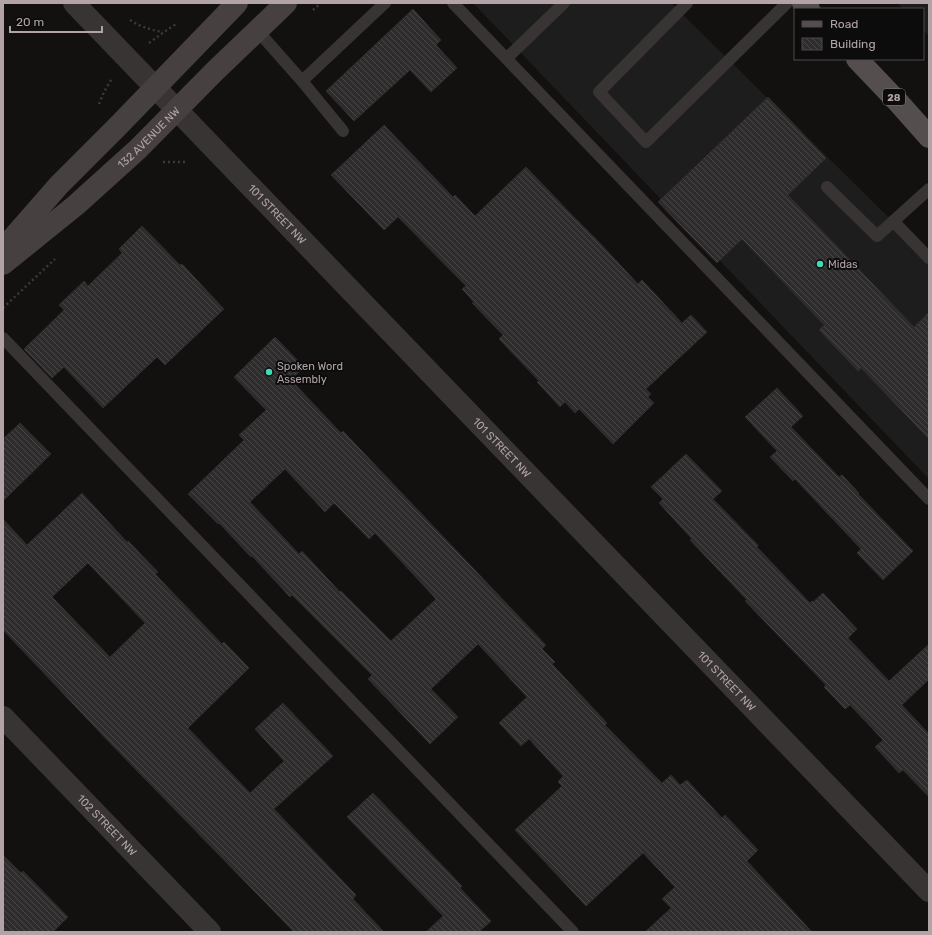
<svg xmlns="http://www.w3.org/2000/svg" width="932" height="935" viewBox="0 0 932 935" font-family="Rubik,sans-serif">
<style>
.built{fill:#1e1d1d}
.building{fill:url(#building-back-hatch);stroke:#2d2b2b;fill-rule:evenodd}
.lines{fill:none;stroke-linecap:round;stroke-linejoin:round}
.path{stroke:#3d3839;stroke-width:2.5;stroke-dasharray:2 3;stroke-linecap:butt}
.lane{stroke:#383434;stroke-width:12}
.street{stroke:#383434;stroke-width:22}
.secondary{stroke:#464041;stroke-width:22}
.primary{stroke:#554e4f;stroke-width:22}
.poi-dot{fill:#3fdbb3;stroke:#0d0c0c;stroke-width:1.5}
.labels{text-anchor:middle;stroke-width:4;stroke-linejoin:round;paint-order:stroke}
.shield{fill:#0d0c0c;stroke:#807678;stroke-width:1}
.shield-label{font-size:10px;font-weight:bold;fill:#b1a3a6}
.street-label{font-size:11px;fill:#b1a3a6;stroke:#0d0c0c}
.poi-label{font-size:11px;fill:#b1a3a6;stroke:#0d0c0c;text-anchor:start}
</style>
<defs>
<pattern id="building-back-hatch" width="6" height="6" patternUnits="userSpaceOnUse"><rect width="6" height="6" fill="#2e2c2c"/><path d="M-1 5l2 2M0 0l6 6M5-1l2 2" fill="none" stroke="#4a4748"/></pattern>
</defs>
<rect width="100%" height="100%" fill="#121110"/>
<path class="built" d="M 473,3 L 671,3 L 929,257 L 929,479 Z
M 898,3 L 929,3 L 929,36 L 923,30 L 923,9 L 903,9 Z"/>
<path class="building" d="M 413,9 L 441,40 L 436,45 L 457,68 L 431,92 L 410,70 L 354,121 L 326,91 Z
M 768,97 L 826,158 L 788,195 L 914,327 L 929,312 L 929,439 L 861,368 L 858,371 L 819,330 L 824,325 L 742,239 L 717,263 L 658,202 Z
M 384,125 L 453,197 L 455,195 L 475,216 L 526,167 L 572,215 L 598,241 L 638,284 L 642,280 L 682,323 L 691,315 L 707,332 L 646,389 L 651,394 L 648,397 L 654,403 L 613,444 L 579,409 L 575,413 L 565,402 L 560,407 L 537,382 L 539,381 L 499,339 L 503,335 L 472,303 L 474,302 L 462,289 L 466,286 L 398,217 L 384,230 L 331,175 Z
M 142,226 L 180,265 L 182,264 L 224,309 L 165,365 L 157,357 L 103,408 L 64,367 L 52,378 L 24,349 L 64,310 L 59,305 L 84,281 L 88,286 L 122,253 L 119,249 Z
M 275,337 L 304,367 L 291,380 L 341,433 L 343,431 L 546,645 L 542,649 L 555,662 L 552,664 L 607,723 L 605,725 L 662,783 L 671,775 L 680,785 L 687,780 L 722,818 L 725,815 L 758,850 L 747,861 L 812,932 L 645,932 L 671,908 L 662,899 L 675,887 L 643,853 L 586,906 L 515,830 L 562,786 L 558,782 L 563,776 L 529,739 L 521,746 L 499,723 L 527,697 L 478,644 L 431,689 L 458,717 L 430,744 L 368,679 L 372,675 L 292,595 L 290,597 L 252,556 L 251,557 L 219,523 L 218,524 L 188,494 L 244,440 L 239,435 L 266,410 L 234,377 ZM 285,469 L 325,512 L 334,503 L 369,539 L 375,533 L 436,599 L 391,641 L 341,591 L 340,592 L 302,551 L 299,554 L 250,502 Z
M 777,388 L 803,416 L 791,427 L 839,477 L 842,475 L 859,493 L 858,494 L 913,551 L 883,580 L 857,553 L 861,549 L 795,479 L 793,481 L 770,457 L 777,451 L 745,417 Z
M 20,423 L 51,454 L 3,501 L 3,439 Z
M 686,454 L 722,491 L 713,499 L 758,545 L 757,547 L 810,603 L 812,601 L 813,602 L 823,593 L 857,629 L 848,638 L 889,681 L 929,644 L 929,679 L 902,705 L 929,734 L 929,797 L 903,770 L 899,773 L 875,747 L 883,740 L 850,705 L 845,709 L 824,687 L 826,685 L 745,601 L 747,600 L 690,540 L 692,539 L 659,503 L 663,499 L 651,487 Z
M 82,493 L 127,542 L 128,541 L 158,572 L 155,574 L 222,644 L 224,642 L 249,668 L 188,728 L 250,793 L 284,761 L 255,729 L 283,703 L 333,756 L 274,809 L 356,895 L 353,899 L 384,932 L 294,932 L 110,743 L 3,630 L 3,519 L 27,545 ZM 88,563 L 145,623 L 110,657 L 52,597 Z
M 373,793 L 462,886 L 460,888 L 491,921 L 479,932 L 426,932 L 443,916 L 347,817 Z
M 3,855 L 21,873 L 23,871 L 68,917 L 53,932 L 3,932 Z"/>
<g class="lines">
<path class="path" d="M 313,10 L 321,3
M 130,20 C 141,27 151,30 163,32
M 149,43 L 164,32 L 176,24
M 99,104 L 104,92 L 111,80
M 163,162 L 188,162
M 3,308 L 55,259"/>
<path class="lane" d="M 453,3 L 929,499
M 687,3 L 599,92 L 646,142 L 787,3
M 257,30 L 302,81 L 385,3
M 507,58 L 564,3
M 302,81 L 343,131
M 827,187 L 877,236 L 929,189
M 893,221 L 929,258
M 3,338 L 573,932"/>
<g class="street">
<path id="s1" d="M 74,3 L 929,891"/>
<path id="s2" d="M 3,717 L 210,932"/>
</g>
<g class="secondary">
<path d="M 3,249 L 59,185 L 117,127 L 237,3"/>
<path id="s3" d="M 3,264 L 76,205 L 138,149 L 215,71 L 286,3"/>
</g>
<path class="primary" d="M 803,3 L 809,9
M 857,59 L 898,102 L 929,137"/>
</g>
<g class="poi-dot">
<circle cx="820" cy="264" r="4"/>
<circle cx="269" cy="372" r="4"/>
</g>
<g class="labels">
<rect class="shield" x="883" y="89" width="22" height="16" rx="3"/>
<g class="shield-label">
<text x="894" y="101">28</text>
</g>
<g class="street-label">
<text dy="4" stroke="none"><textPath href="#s3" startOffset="193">132 AVENUE NW</textPath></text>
<text dy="4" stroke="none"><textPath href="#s1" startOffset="293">101 STREET NW</textPath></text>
<text dy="4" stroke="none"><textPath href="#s1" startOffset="617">101 STREET NW</textPath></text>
<text dy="4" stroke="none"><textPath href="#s1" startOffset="941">101 STREET NW</textPath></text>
<text dy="4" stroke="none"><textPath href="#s2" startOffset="150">102 STREET NW</textPath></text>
</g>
<g class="poi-label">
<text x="828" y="268">Midas</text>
<text x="277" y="370">Spoken Word<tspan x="277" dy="13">Assembly</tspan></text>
</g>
</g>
<rect width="932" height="935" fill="none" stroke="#b1a3a6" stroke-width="8"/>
<rect x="794" y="8" width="130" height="52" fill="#0d0c0c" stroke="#4f484a"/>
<rect x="802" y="21" width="20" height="6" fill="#554e4f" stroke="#4f484a"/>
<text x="830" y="28" font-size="12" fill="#b1a3a6">Road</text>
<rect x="802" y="38" width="20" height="12" fill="url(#building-back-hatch)" stroke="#4f484a"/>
<text x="830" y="48" font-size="12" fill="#b1a3a6">Building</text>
<path d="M10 26v6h92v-6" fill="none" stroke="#b1a3a6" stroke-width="2"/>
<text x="16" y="26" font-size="12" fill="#b1a3a6" stroke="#0d0c0c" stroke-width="3" paint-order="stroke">20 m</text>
</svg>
